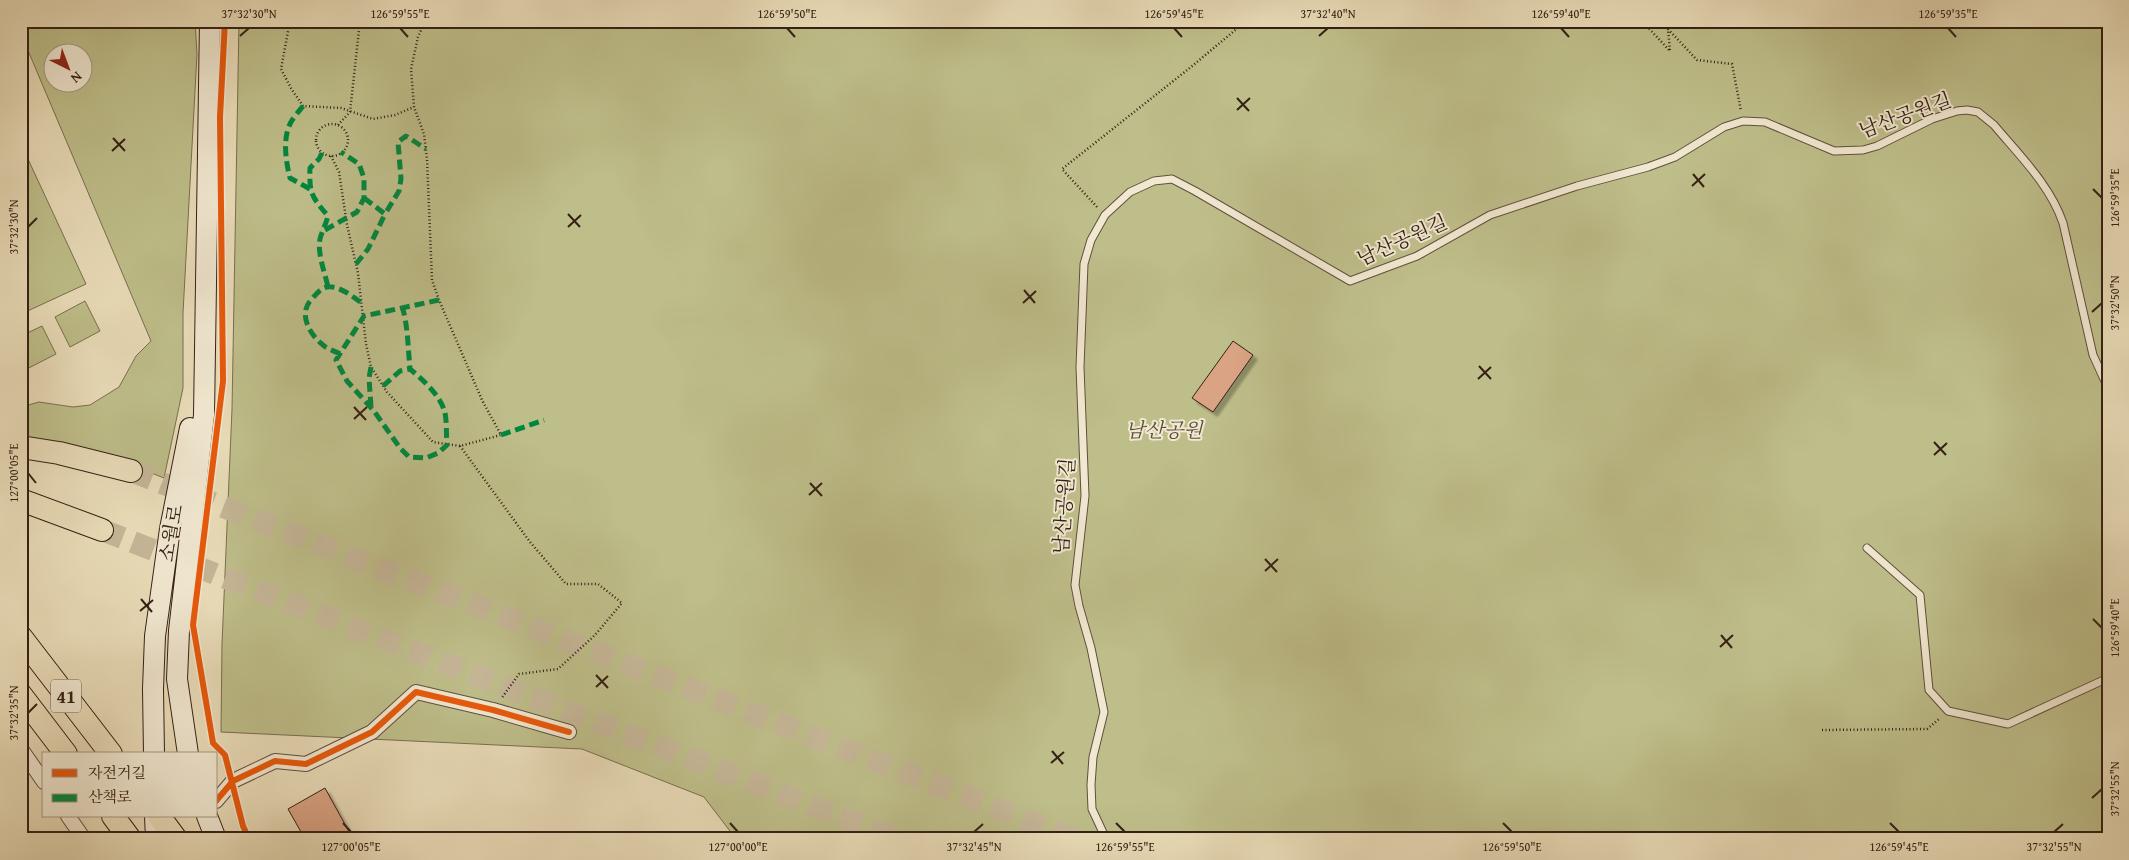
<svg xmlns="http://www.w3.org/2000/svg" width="2129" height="860" viewBox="0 0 2129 860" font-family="'Gentium Book Plus','Noto Serif KR',serif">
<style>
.green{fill:#bebe8a;stroke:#796f50;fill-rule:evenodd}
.building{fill:#daa384;stroke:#342015;filter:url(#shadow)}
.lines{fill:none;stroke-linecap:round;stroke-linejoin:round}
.primary-tunnel{stroke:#c5b697;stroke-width:22;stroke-dasharray:22 11;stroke-linecap:butt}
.lane-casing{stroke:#614f3e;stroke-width:9}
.street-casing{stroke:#614f3e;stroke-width:16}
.secondary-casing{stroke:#342015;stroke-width:22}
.primary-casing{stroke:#342015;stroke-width:24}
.path{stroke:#342015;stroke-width:2.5;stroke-dasharray:1 2.5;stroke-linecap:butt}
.lane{stroke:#f1e8d1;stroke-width:7}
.street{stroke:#f1e8d1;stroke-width:14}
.secondary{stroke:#f1e8d1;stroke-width:20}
.primary{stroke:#e9dcb8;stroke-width:22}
.secondary-bridge-casing{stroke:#342015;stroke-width:22;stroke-linecap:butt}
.secondary-bridge{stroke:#f1e8d1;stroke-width:20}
.quiet{stroke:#00873e;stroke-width:5;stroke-dasharray:10 5;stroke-linecap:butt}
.cycleway-casing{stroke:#f1e8d1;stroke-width:9}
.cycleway{stroke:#e8590c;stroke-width:6}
.ticks{fill:none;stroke:#342015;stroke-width:2}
.labels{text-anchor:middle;stroke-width:4;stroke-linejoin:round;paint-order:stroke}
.shield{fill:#f1e8d1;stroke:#6d5c4d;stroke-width:1}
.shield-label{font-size:19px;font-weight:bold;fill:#342015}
.street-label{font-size:20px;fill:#342015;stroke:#f1e8d1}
.park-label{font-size:20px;font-style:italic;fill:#5d4f38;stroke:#f1e8d1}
.neatline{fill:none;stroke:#342015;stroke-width:2}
.ticks-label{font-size:12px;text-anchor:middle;fill:#342015}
</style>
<defs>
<filter id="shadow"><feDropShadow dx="4.5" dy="4.5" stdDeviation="1" flood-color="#0004"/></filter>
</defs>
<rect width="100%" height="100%" fill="#e9dcb8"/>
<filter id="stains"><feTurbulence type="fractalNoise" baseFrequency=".004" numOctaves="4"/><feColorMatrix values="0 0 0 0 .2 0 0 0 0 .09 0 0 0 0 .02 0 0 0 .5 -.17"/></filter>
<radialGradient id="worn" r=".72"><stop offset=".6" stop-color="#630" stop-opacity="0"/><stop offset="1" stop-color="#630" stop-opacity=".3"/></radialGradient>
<path class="green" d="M 21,21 L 195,21 L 197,54 L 183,313 L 183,388 L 164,478 L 141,469 L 21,435 L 21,407 L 39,402 L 73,407 L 90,405 L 119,387 L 136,356 L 151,341 L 21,34 ZM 52,52 L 82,52 L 82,82 L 52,82 Z
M 239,21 L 2108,21 L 2108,839 L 736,839 L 704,797 L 582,749 L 221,732 L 222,644 L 232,409 Z
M 21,144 L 86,284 L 21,314 Z
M 85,301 L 100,331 L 70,347 L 55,317 Z
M 42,326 L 56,354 L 21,372 L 21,336 Z"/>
<path class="building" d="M 1233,341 L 1253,355 L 1213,412 L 1192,398 Z
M 325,788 L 353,839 L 305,839 L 288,809 Z"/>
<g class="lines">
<path class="primary-tunnel" d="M 131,471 L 1075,839
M 102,530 L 898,839"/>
<g class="lane-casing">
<path id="lane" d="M 1867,548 L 1920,595 L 1929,690 L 1948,711 L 2008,724 L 2108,678
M 1106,839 L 1092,809 L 1091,785 L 1093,757 L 1104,712 L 1091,648 L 1079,606 L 1075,585 L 1085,496 L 1080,367 L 1084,264 L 1091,240 L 1105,215 L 1130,192 L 1154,181 L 1172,179 L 1195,191 L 1350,281 L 1417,256 L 1490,215 L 1577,186 L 1648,167 L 1675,157 L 1724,127 L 1743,121 L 1765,122 L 1834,151 L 1863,150 L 1877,146 L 1932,119 L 1957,111 L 1967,110 L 1978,112 L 1994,125 C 2020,156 2050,185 2063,223 L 2093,355 L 2108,388"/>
</g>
<g class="street-casing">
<path id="street" d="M 21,749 L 44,782
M 216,801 L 233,781 L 275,761 L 306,764 L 372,732 L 416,692 L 493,710 L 569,732
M 68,816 L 84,839"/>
</g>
<g class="secondary-casing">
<path id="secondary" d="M 153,689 L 155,636 L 170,529 L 190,428
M 188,754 L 177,679 L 179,631 L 204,415 L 210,21
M 155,816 L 156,839
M 207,816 L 216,839"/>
</g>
<g class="primary-casing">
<path id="primary" d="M 21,447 L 59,453 L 131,471
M 21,500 L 102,530
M 21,637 L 111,754
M 21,695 L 66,754
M 113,816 L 130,839
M 159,816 L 176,839"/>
</g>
<path class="path" d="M 290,21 L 281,69 L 292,90 L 303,106 L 341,108 L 373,119 L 395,115 L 414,107
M 1642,21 L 1670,51 L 1668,29
M 1668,29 L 1697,60 L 1732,64 L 1741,111
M316 140a16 16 0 1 1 32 0a16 16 0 1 1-32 0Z
M 338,125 L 350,112 L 360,21
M 331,156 L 339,172 L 347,225 L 358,273 L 366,344 L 371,367 L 387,392 L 433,442 L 460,446 L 501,435 L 482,400 L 439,300 L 432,280 L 427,159 L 424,134 L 414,107 L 411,69 L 418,37 L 425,21
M 1097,207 L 1062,169 L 1191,67 L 1246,21
M 460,446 L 530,542 L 566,584 L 598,584 L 622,603 L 595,635 L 558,669 L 519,674 L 501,699
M 1822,730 L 1927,729 L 1939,719"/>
<use href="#lane" class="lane"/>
<use href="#street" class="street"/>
<use href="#secondary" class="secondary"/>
<use href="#primary" class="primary"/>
<g class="secondary-bridge-casing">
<path id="secondary-bridge" d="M 153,689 L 154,754"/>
</g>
<use href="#secondary-bridge" class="secondary-bridge"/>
<path class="quiet" d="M 303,106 C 299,111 294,117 291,122 C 282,138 286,162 290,178 L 310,189
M 322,153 L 319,159 L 310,168 C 309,194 312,197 328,216 C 326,224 322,231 320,239 C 317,253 325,273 328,287
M 364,198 L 385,214 L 399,191 L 401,179 L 398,142 L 406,136 L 426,149
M 325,230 L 357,212 L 364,198 L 364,178 L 359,164 L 341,152
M 356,264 L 368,249 L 385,214
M 402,306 C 408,325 408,349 410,369
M 340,354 C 335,351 327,349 323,345 C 310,335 297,313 312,299 C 316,294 321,288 327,287 C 339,285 353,297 362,303
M 371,367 L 369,378 L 371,407
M 383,386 L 400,371 L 410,369 C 423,380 441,396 445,413 C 447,423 446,434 447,445 L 438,453 L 426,458 L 409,457 L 400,448 L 374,411 L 347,381 L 336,360 L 364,316 L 439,300
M 501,435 L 544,420"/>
<g class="cycleway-casing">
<path id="cycleway" d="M 225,21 L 220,117 L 223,381 L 193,625 L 213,743 L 225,755 L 243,826 L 249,839
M 216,801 L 233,781 L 275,761 L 306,764 L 372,732 L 416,692 L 493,710 L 569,732"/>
</g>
<use href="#cycleway" class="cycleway"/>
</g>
<path class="ticks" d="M 400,28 L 408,37M 787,28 L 795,37M 1174,28 L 1182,37M 1561,28 L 1569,37M 1948,28 L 1956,37M 240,36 L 249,28M 1319,36 L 1328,28M 1237,98 L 1249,111M 1237,110 L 1250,98M 113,138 L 125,151M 112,151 L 125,139M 1693,174 L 1704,187M 1692,186 L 1705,174M 2093,189 L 2102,198M 568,214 L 580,227M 28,227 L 37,218M 568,227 L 581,215M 1024,290 L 1035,303M 1023,303 L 1036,291M 2092,312 L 2102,303M 1479,366 L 1491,379M 1478,379 L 1491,367M 354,407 L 366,420M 354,419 L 367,407M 1934,442 L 1946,455M 1934,455 L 1947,443M 28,473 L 36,483M 810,483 L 822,496M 809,495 L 822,483M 1265,559 L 1277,572M 1265,571 L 1278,559M 141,599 L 152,612M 140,611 L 153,600M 2093,619 L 2102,628M 1721,635 L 1732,648M 1720,647 L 1733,635M 596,675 L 608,688M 596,687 L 608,676M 28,713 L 37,704M 1052,751 L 1063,764M 1051,763 L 1064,752M 2092,798 L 2102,789M 343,823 L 351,832M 730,823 L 738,832M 1116,823 L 1125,832M 1503,823 L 1512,832M 1890,823 L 1899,832M 974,832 L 983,824M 2054,832 L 2063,824"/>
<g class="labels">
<rect class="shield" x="51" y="679.5" width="30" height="33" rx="4"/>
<g class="shield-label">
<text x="66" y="703">41</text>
</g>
<g class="street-label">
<text transform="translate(1905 115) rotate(-20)" y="7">남산공원길</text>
<text transform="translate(1402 240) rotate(-24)" y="7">남산공원길</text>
<text transform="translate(1064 506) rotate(-86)" y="7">남산공원길</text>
<text transform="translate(171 533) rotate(-80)" y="7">소월로</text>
</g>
<g class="park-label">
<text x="1164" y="437">남산공원</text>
</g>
</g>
<rect width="2129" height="860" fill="none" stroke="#e9dcb8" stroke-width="55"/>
<rect x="42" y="752" width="175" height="65" fill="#f1e8d1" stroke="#a59886"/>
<rect x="52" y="769" width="25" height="8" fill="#e8590c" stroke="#a59886"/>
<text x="88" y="778" font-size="15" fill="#342015">자전거길</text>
<rect x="52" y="794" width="25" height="8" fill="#00873e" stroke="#a59886"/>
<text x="88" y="802" font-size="15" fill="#342015">산책로</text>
<g transform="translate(68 68) rotate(138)"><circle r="24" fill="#f1e8d1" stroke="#a59886"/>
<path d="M0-4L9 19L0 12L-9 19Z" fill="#8f2418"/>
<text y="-8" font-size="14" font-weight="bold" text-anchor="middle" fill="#342015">N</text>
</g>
<rect x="28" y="28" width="2074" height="804" class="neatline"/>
<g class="ticks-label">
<text x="249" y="18">37°32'30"N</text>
<text x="400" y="18">126°59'55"E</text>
<text x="787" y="18">126°59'50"E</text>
<text x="1174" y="18">126°59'45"E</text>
<text x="1328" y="18">37°32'40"N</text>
<text x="1561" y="18">126°59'40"E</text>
<text x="1948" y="18">126°59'35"E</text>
<text transform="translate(2115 198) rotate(-90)" y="4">126°59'35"E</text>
<text transform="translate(14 227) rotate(-90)" y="4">37°32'30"N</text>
<text transform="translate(2115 303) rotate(-90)" y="4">37°32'50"N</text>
<text transform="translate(14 473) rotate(-90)" y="4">127°00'05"E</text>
<text transform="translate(2115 628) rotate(-90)" y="4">126°59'40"E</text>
<text transform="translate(14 713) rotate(-90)" y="4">37°32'35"N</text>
<text transform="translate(2115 789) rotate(-90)" y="4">37°32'55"N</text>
<text x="351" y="851">127°00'05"E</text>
<text x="738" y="851">127°00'00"E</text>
<text x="974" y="851">37°32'45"N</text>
<text x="1125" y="851">126°59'55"E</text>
<text x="1512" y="851">126°59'50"E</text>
<text x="1899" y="851">126°59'45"E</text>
<text x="2054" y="851">37°32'55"N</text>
</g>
<rect width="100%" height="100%" filter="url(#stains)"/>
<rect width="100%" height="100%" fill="url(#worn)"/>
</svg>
